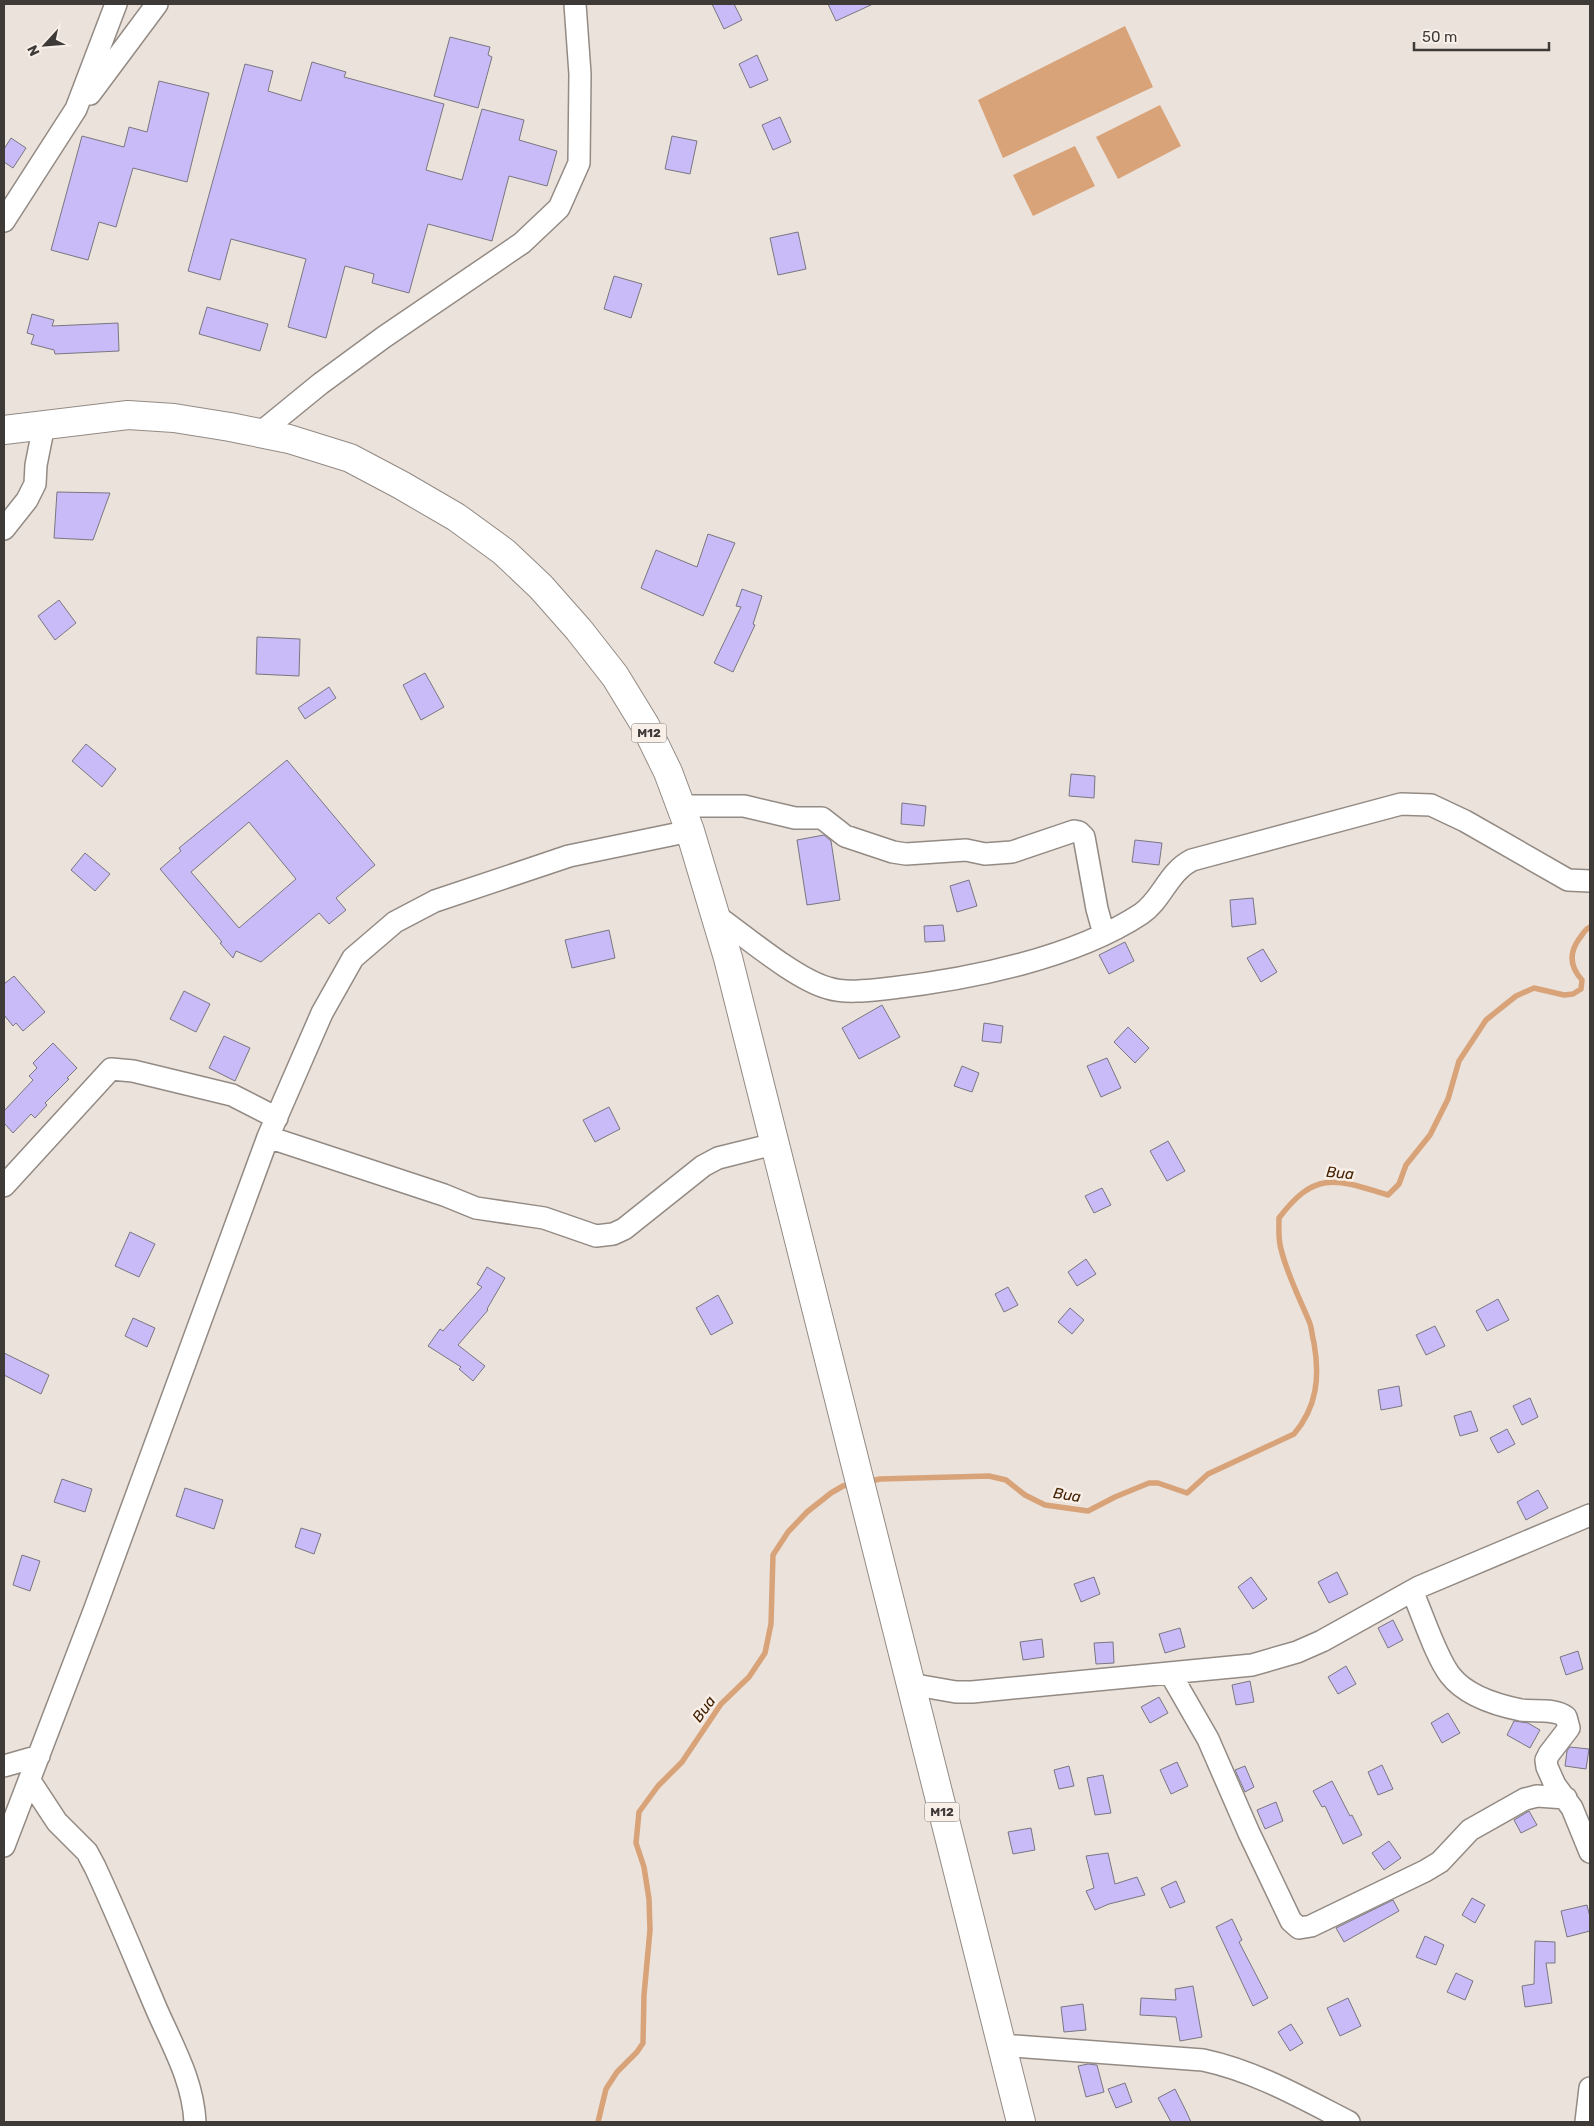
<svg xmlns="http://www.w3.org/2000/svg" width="1594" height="2126" viewBox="0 0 1594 2126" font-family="Rubik,sans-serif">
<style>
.water{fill:#d8a379}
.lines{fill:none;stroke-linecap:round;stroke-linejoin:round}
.stream{stroke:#d8a379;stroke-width:5.5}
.building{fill:#c8bbf7;stroke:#797780;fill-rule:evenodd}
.minor-casing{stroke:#938a84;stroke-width:24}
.highway-casing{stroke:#938a84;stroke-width:30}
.minor{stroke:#fff;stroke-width:21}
.highway{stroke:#fff;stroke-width:28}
.labels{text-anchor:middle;stroke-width:5;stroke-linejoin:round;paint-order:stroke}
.shield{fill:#f8efe8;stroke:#76706d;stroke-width:1}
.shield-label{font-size:12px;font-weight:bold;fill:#3e3a38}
.water-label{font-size:15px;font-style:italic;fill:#432100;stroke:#f8efe8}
</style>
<rect width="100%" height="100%" fill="#ebe2db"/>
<path class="water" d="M 1125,26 L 1153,87 L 1003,158 L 978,100 Z
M 1160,105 L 1181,146 L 1118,179 L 1096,137 Z
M 1075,146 L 1095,186 L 1033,216 L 1013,175 Z"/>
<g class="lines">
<path class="stream" d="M 866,1482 L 880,1479 L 989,1476 L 1006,1480 L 1025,1495 L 1045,1505 L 1088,1511 L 1115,1497 L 1149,1483 L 1158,1483 L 1187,1493 L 1208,1474 L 1294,1434 C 1317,1407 1320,1377 1314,1343 C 1312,1336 1312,1328 1309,1321 C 1299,1297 1287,1274 1281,1249 C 1278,1239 1279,1228 1279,1218 C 1315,1170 1336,1179 1388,1195 L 1399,1184 L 1406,1165 L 1430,1135 L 1448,1099 L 1459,1061 L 1486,1020 L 1516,996 L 1534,988 L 1564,995 L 1573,994 L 1581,989 L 1582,980 C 1570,967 1569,953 1579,939 C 1583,934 1585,929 1590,927
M 598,2122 L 606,2089 L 617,2072 L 637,2052 L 643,2043 L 644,1995 L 650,1930 L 649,1899 L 644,1867 L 636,1843 L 639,1812 L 658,1786 L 682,1762 L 721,1704 L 749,1677 L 765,1653 L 771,1624 L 773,1555 L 788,1532 L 807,1512 L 831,1493 L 843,1486 L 852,1484"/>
</g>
<path class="building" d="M 712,4 L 734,4 L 742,20 L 724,29 Z
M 828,4 L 873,4 L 836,21 Z
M 450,37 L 490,47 L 488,55 L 492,57 L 478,108 L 434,96 Z
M 757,55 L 768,80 L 750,88 L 739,64 Z
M 312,62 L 346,72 L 344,77 L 444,104 L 426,170 L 462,180 L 482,109 L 524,120 L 519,140 L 557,151 L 547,186 L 509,176 L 492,241 L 428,224 L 409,293 L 372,283 L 374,274 L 345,266 L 326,338 L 288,327 L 306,259 L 231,239 L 220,280 L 188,271 L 245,64 L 273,71 L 268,91 L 301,101 Z
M 159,81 L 209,93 L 187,182 L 133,168 L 116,227 L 99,222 L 88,260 L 51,250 L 82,136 L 124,147 L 129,127 L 147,132 Z
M 780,117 L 791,142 L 773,150 L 762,125 Z
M 672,136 L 697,141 L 690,174 L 665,169 Z
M 11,138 L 26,148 L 13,168 L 4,162 L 4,149 Z
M 798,232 L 806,269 L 778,275 L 770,238 Z
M 614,276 L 642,284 L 631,318 L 604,309 Z
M 207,307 L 268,324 L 260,351 L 199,334 Z
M 32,314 L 54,320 L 52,326 L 118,323 L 119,351 L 55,354 L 54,350 L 31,344 L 34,335 L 27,333 Z
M 57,492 L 110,493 L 93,540 L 54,538 Z
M 708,534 L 735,543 L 703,616 L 641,588 L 656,550 L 697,567 Z
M 742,589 L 762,596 L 753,624 L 755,625 L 733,672 L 714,663 L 741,607 L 736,606 Z
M 59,600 L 76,623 L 55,640 L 38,616 Z
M 257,637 L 300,639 L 299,676 L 256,674 Z
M 425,673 L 444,707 L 421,720 L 403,685 Z
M 329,687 L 336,698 L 305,719 L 298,708 Z
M 86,744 L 116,769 L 102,787 L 72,761 Z
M 287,760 L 375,865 L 336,898 L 346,910 L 329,924 L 319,913 L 261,962 L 236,951 L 233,958 L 220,943 L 222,942 L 160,869 L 181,851 L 179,848 ZM 249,822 L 296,879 L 239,928 L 191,872 Z
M 1071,774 L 1095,776 L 1094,798 L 1069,796 Z
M 902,803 L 926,806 L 924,826 L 901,824 Z
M 824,835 L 831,841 L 840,900 L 807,905 L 797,840 Z
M 1135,840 L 1162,843 L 1159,865 L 1132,862 Z
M 85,853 L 110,874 L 95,891 L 71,870 Z
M 969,880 L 977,906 L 957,912 L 950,886 Z
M 1253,898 L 1256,924 L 1232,927 L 1230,900 Z
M 943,925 L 945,941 L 925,942 L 924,926 Z
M 609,930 L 615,958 L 572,968 L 565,940 Z
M 1125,942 L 1134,961 L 1109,974 L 1099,955 Z
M 1263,949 L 1277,972 L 1261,982 L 1247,958 Z
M 14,976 L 45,1012 L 23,1031 L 16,1023 L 13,1026 L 4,1015 L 4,984 Z
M 184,991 L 210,1004 L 196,1032 L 170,1019 Z
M 882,1005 L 900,1037 L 859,1059 L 842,1028 Z
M 984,1023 L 1003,1026 L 1001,1043 L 982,1041 Z
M 1128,1027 L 1149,1048 L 1135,1063 L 1114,1042 Z
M 224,1036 L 250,1048 L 235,1081 L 209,1068 Z
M 53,1043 L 77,1068 L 67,1078 L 69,1079 L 45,1103 L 47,1105 L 35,1118 L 31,1114 L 13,1133 L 4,1123 L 4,1111 L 33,1080 L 29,1076 L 37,1068 L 33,1063 Z
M 1107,1058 L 1121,1088 L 1101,1097 L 1087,1066 Z
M 962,1066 L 979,1073 L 972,1092 L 954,1086 Z
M 609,1107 L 620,1129 L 595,1142 L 583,1120 Z
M 1168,1141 L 1185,1171 L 1167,1181 L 1150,1151 Z
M 1102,1188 L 1111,1205 L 1094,1213 L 1085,1196 Z
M 130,1232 L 155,1244 L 139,1277 L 115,1266 Z
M 1086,1259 L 1096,1274 L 1077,1286 L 1068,1272 Z
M 487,1267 L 505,1278 L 487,1309 L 488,1310 L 458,1345 L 485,1366 L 473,1381 L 459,1369 L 461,1367 L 428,1346 L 440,1329 L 443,1331 L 482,1287 L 477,1284 Z
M 1008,1287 L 1018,1305 L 1004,1312 L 995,1294 Z
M 718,1295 L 733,1323 L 711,1335 L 696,1308 Z
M 1498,1299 L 1509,1320 L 1487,1331 L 1476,1311 Z
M 1070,1308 L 1084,1320 L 1072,1334 L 1058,1322 Z
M 133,1318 L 155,1328 L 147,1347 L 125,1336 Z
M 1435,1326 L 1445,1346 L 1426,1355 L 1416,1335 Z
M 4,1353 L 49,1375 L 41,1394 L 4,1375 Z
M 1399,1386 L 1402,1406 L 1381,1410 L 1378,1390 Z
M 1530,1398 L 1538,1417 L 1522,1425 L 1513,1406 Z
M 1471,1411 L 1478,1431 L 1460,1436 L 1454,1416 Z
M 1507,1429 L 1515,1444 L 1498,1453 L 1490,1438 Z
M 62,1479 L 92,1489 L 85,1512 L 54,1502 Z
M 185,1488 L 223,1500 L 214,1529 L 176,1516 Z
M 1538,1490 L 1548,1508 L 1526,1520 L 1517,1502 Z
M 301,1528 L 321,1534 L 314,1554 L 295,1547 Z
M 22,1555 L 40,1561 L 30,1591 L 13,1585 Z
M 1337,1572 L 1348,1594 L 1329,1603 L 1318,1582 Z
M 1094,1577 L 1100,1594 L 1081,1602 L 1074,1584 Z
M 1251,1577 L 1267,1599 L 1253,1609 L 1238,1587 Z
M 1393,1620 L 1403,1640 L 1388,1648 L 1378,1628 Z
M 1180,1628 L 1185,1647 L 1165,1653 L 1159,1634 Z
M 1042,1639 L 1044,1657 L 1023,1660 L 1020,1642 Z
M 1113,1642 L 1114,1663 L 1096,1664 L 1094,1643 Z
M 1578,1651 L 1583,1669 L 1566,1675 L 1560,1657 Z
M 1346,1666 L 1356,1684 L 1338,1694 L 1328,1677 Z
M 1250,1681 L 1254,1702 L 1236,1705 L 1232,1685 Z
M 1159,1697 L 1168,1713 L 1150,1723 L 1141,1707 Z
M 1448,1713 L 1460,1733 L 1442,1743 L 1431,1723 Z
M 1514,1721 L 1528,1723 L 1540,1730 L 1530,1748 L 1507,1735 Z
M 1570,1747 L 1589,1749 L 1586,1769 L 1565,1766 L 1567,1751 Z
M 1177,1762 L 1188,1786 L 1171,1794 L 1160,1770 Z
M 1382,1765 L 1393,1789 L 1378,1795 L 1368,1772 Z
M 1069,1766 L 1074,1786 L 1059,1789 L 1054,1770 Z
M 1245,1766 L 1254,1787 L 1245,1792 L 1235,1770 Z
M 1103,1775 L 1111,1813 L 1095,1815 L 1087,1778 Z
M 1332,1781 L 1350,1816 L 1352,1815 L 1362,1835 L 1343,1844 L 1325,1806 L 1322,1807 L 1313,1791 Z
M 1276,1802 L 1283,1821 L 1265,1829 L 1257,1810 Z
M 1529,1811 L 1537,1825 L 1521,1833 L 1514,1820 Z
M 1031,1828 L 1035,1850 L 1013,1854 L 1008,1832 Z
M 1389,1841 L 1401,1858 L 1384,1870 L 1372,1853 Z
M 1108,1853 L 1115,1884 L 1137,1877 L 1145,1895 L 1109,1904 L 1095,1910 L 1086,1891 L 1094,1888 L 1086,1856 Z
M 1176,1881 L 1185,1902 L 1170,1908 L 1161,1888 Z
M 1472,1898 L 1485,1905 L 1475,1923 L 1462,1915 Z
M 1393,1900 L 1399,1911 L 1344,1942 L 1336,1928 Z
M 1587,1905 L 1590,1917 L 1590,1931 L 1567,1937 L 1561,1911 Z
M 1232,1919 L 1242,1940 L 1239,1942 L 1268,1998 L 1253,2006 L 1216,1927 Z
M 1425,1936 L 1444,1945 L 1436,1965 L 1416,1957 Z
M 1535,1941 L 1555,1942 L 1555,1963 L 1546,1963 L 1552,2003 L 1525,2007 L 1522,1986 L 1534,1984 Z
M 1456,1973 L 1473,1981 L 1465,2000 L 1447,1992 Z
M 1193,1986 L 1202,2037 L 1180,2041 L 1176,2017 L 1140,2015 L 1141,1998 L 1176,2000 L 1175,1989 Z
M 1348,1998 L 1361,2026 L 1340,2036 L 1327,2008 Z
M 1083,2004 L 1086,2030 L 1064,2032 L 1061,2007 Z
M 1291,2024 L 1303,2043 L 1290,2051 L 1278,2032 Z
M 1088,2064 L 1097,2065 L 1104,2092 L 1086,2097 L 1078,2066 Z
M 1125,2083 L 1132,2102 L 1116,2108 L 1108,2089 Z
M 1175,2089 L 1186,2111 L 1191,2122 L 1171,2122 L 1158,2098 Z"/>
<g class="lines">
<g class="minor-casing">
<path id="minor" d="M 90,94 L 157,4
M 4,221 L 76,109 L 116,4
M 260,433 L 320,384 L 384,337 L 522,243 L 559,208 L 579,163 L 580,74 L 575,4
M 4,529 L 27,500 L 35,484 L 36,465 L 44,425
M 680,806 L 744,806 L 795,818 L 822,818 L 845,836 L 893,852 L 906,854 L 966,850 L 985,854 L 1012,852 L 1074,831 L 1079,832 L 1084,837 L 1097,909 L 1104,934
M 714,914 C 744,935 795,979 828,988 C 846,994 873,990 892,988 C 971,979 1074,958 1141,914 C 1162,900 1168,872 1192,860 L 1401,804 L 1431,805 L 1465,821 L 1568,880 L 1590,881
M 268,1137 L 444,1195 L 476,1208 L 544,1218 L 596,1236 L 613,1234 L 624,1229 L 703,1166 L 718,1158 L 774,1144
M 4,1186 L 111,1069 L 133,1071 L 232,1095 L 277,1118
M 1412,1591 C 1423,1615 1435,1655 1450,1675 C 1466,1696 1496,1705 1521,1710 C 1534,1712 1555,1708 1566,1717 L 1569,1728 L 1549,1754 L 1546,1760 L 1547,1767 L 1555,1785 L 1572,1808 L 1590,1852
M 1170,1673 L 1208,1739 L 1249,1833 L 1291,1921 L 1299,1928 L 1311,1926 L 1425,1871 L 1440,1862 L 1470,1830 L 1525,1799 L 1537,1796 L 1566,1798
M 910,1684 L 956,1692 L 972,1692 L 1252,1665 L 1297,1652 L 1322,1641 L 1419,1587 L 1590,1515
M 4,1766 L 39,1756
M 30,1781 L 57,1822 L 87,1852 L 95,1867 C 117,1914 136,1961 156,2008 C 172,2045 193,2080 195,2122
M 4,1846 L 94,1611 L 268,1137 L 322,1013 L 353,958 L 395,922 L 435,901 L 569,856 L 690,831
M 1001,2045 L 1203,2060 C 1255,2071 1302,2098 1349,2122
M 1586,2122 L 1590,2088"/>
</g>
<g class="highway-casing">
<path id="highway" d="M 4,430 L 128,415 L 174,418 L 230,427 L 289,439 L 350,458 L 401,485 L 456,517 L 504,552 L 541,587 L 579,630 L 615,676 L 645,725 L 668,772 L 690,831 L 728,958 L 1021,2122"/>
</g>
<use href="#minor" class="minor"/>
<use href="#highway" class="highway"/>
</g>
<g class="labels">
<g class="shield">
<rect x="631.5" y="723.5" width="35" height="19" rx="4"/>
<rect x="924.5" y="1802.5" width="35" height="19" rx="4"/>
</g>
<g class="shield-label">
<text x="649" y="737">M12</text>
<text x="942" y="1816">M12</text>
</g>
<g class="water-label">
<text transform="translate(1340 1173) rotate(5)" y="5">Bua</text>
<text transform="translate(1067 1495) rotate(9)" y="5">Bua</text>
<text transform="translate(704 1709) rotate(-54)" y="5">Bua</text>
</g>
</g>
<rect width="1594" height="2126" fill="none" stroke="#3e3a38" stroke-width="10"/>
<g transform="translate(45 45) rotate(244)" stroke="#f8efe8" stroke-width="4" paint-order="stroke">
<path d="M0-4L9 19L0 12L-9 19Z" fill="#3e3a38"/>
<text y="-8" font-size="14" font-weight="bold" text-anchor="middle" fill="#3e3a38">N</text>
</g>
<path d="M1414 42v8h135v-8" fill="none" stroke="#3e3a38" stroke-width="2.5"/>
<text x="1422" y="42" font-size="15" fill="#3e3a38" stroke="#f8efe8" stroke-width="4" paint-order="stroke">50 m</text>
</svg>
